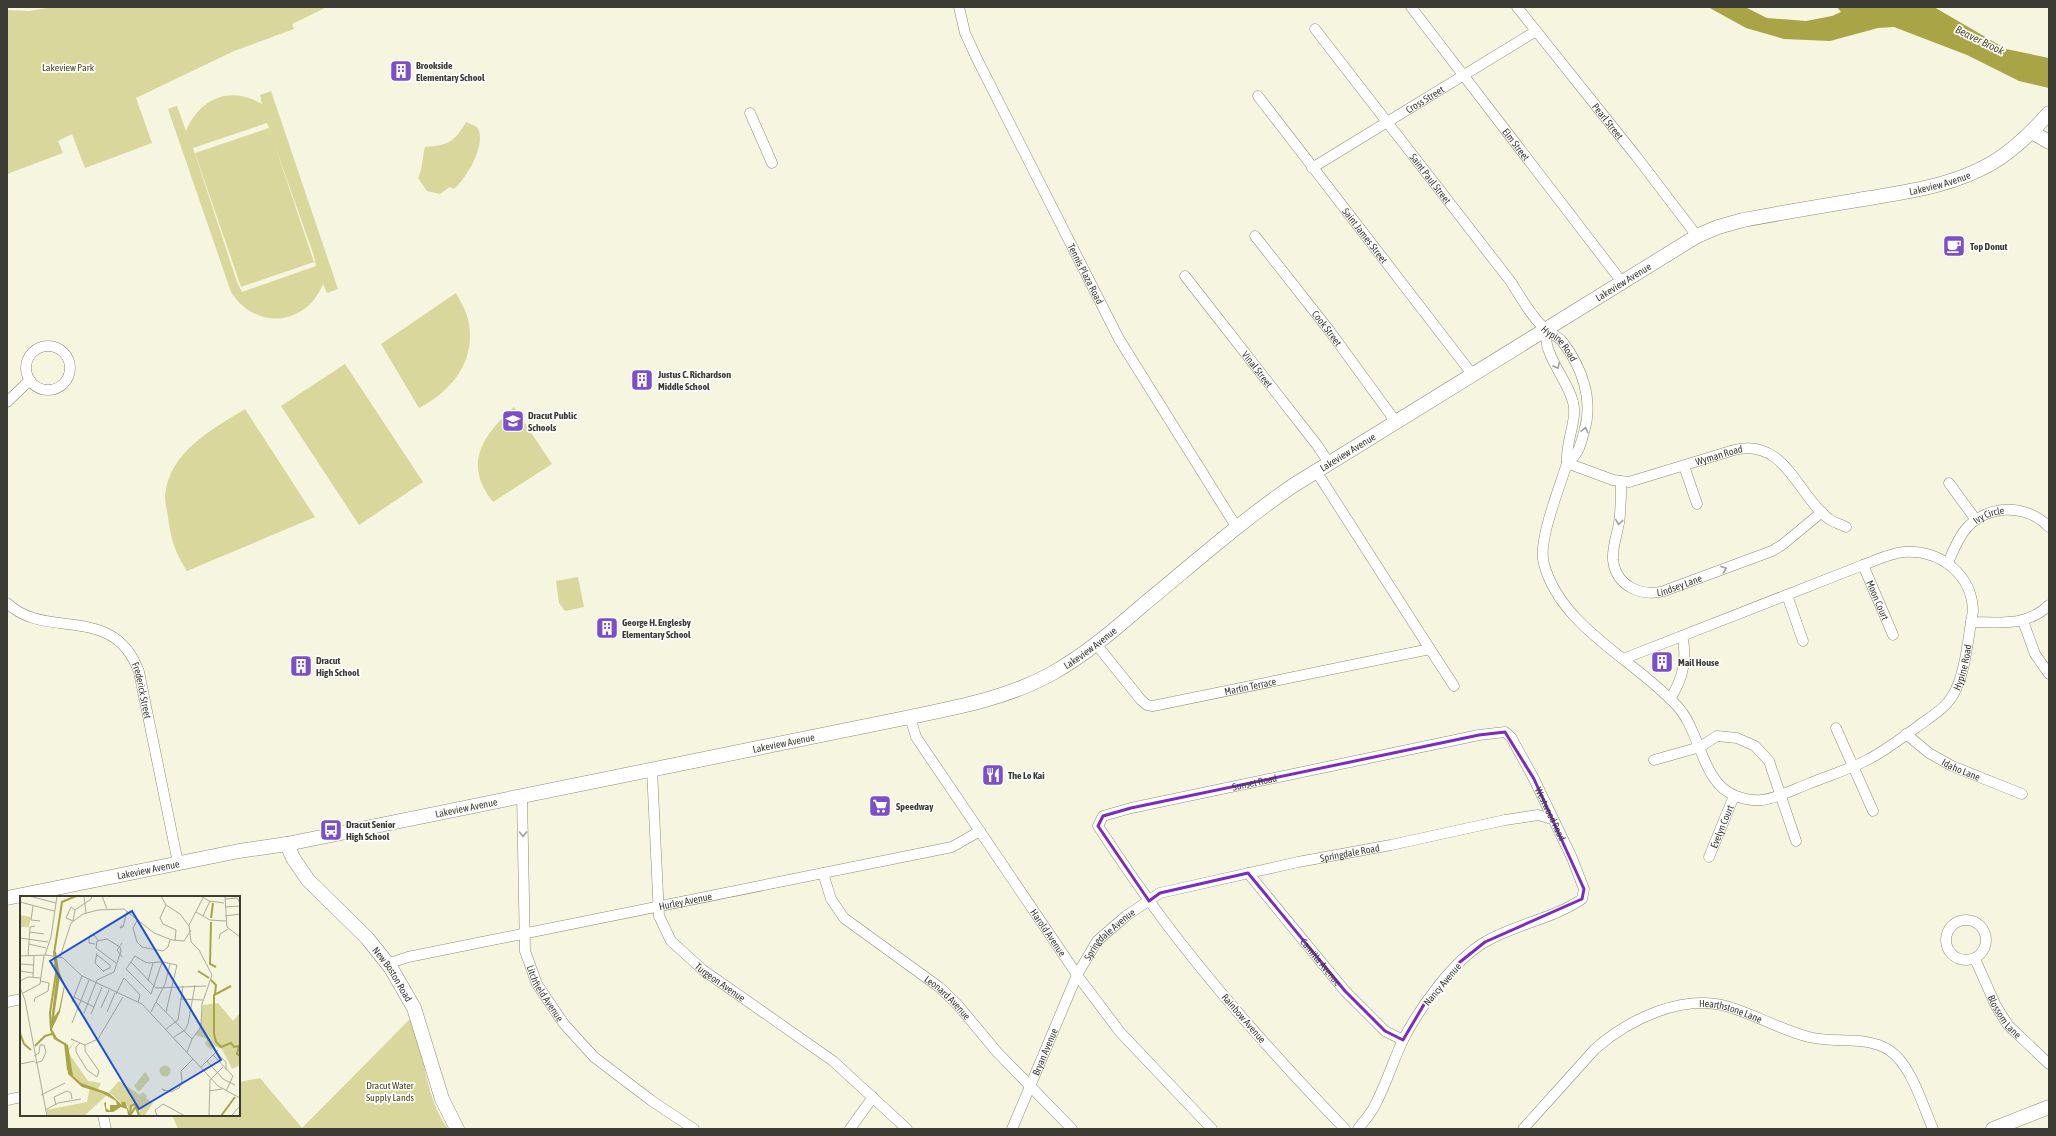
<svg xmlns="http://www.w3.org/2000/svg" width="2056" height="1136" viewBox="0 0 2056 1136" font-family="'Asap Condensed',sans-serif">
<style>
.green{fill:#d9d79b;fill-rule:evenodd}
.water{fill:#a9a445}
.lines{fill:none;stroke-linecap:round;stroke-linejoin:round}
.street-casing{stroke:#8c8c79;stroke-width:11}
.secondary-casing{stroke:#8c8c79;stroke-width:15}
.street{stroke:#fff;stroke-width:10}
.secondary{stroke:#fff;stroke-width:14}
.oneway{stroke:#9e9e9a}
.marked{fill:none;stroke:#7b2cbf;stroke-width:3;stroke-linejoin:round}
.labels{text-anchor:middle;stroke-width:3.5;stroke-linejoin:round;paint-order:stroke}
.poi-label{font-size:10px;font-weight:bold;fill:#3c3c34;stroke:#fff;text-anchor:start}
.park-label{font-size:10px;fill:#47451d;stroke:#fff}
.street-label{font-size:10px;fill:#3c3c34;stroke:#fff}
.water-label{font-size:11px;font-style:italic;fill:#4d4b23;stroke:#fff}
.inset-river{fill:none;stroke:#a9a445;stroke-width:2}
.inset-road{fill:none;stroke:#abab9b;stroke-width:1}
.view{fill:#1d4ed8;fill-opacity:0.15;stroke:#1d4ed8;stroke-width:2}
.inset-edge{fill:none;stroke:#3c3c34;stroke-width:2}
</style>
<rect width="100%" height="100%" fill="#f5f5e0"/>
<path class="green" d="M 54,7 L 327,7 L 292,24 L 294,29 L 234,51 L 136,98 L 152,143 L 85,168 L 72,134 L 58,141 L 63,153 L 7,174 L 7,10 L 29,11 Z
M 271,91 L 338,289 L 327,293 L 323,284 C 306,326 256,331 231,292 L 168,109 L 177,106 L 186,131 C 200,98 230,85 262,104 L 260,95 ZM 267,123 L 314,256 L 316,266 L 242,292 L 237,282 L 193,148 Z
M 466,122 L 477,127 C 488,143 466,179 454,189 L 450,187 L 440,194 L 427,191 L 418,178 C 423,168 422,158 425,147 C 448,145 454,143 466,122 Z
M 269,128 L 314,262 L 241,287 L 195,153 Z
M 456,293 C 460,301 466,310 468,319 C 477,359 454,390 419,408 L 381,344 Z
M 345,364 L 423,482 L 359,525 L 281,406 Z
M 514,407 L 552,464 L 493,502 C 463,464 482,436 514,407 Z
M 245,409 L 315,517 L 187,571 C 175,552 171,540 168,517 C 167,510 165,503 165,496 C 169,452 211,430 245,409 Z
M 578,577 L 584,607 L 565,611 L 559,603 L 556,581 Z
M 410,1019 C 426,1055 424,1096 448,1129 L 178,1129 L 172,1115 L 239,1115 L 239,1082 L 260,1078 L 302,1128 Z"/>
<path class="water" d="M 1708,7 L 1745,7 L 1767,18 L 1806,21 L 1832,16 L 1841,12 L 1837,7 L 1934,7 L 2006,49 L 2049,58 L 2049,88 L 2019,81 L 1967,55 L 1894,27 L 1878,28 L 1830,41 L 1784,39 L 1746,28 Z"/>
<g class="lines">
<g class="street-casing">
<g id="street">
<path id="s1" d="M 959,7 L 965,33 L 978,61 L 1119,339 L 1237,528"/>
<path id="s2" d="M 1411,7 L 1622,282"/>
<path id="s3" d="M 1517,7 L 1636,156 L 1697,236"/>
<path id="s4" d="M 1315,29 L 1511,282 C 1521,298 1531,316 1545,329 C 1550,334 1558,336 1562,341 C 1582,367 1594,400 1584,432 C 1580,447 1579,453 1567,463"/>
<path id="s5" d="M 1258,96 L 1472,374"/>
<path d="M 750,113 L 772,163"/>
<path id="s6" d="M 1312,168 L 1536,31"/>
<path id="s7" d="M 1255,236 L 1329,330 L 1396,422"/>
<path id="s8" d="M 1185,276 L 1317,445 L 1329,463"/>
<path id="s9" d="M 1545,330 C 1546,337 1546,345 1549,351 C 1555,369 1568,383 1573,402 C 1578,419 1565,443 1567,463 C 1560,487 1537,542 1544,564 C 1561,628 1637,661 1678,707 C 1701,733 1702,784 1736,796 C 1744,799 1753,801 1762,800 C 1777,798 1793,790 1808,784 C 1827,776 1848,770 1867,760 C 1885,751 1901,738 1917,727 C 1930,717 1945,709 1953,695 C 1966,673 1968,636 1973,611 C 1972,574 1940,550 1904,552 C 1890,553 1877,560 1863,565 L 1623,659"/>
<circle cx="48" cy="368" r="22"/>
<path d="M 7,402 L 30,380"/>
<path id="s10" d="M 1567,463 L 1613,480 L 1629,482 L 1734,450 C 1785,437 1797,495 1829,519 C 1834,523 1841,524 1846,527"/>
<path d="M 1684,466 L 1697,504"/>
<path id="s11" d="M 1621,483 C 1621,496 1621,510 1619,523 C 1617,535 1612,548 1613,560 C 1616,586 1641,597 1664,591 L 1772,551 L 1782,545 L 1822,512"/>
<path d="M 1949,483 L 1976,520"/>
<path id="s12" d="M 1948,563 C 1953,552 1957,540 1965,530 C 1986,504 2026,503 2049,527"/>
<path id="s13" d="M 1863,565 L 1893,635"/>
<path d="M 1787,595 L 1803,641"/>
<path id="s14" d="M 7,603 C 46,641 114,602 139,672 L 178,863"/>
<path d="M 2023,621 L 2035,654 L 2049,674"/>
<path d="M 1971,622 C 1999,622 2027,627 2049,605"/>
<path id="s15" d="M 1096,644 L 1141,700 L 1147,705 L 1153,706 L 1430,649 L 1316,471"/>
<path d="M 1430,649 L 1454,686"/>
<path d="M 1670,699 C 1683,679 1688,659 1682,636"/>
<path id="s16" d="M 910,717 L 916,737 L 1080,979 L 1120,1032 L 1212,1129"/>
<path d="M 1836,728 L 1873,811"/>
<path id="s17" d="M 1906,734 L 1929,753 L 1952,766 L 2022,794"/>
<path d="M 1654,760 L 1700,747 L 1717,736 L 1737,738 L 1755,746 L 1769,761 L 1796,841"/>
<path id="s18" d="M 652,769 L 659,916 L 671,941 L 703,970 L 833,1061 L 907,1129"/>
<path id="s19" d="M 522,795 L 525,951 L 537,984 L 564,1024 L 594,1057 L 652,1101 L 694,1129"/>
<path id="s20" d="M 1709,857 L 1734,796"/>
<path id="s21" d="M 823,873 L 831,899 L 844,918 L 939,987 L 957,1004 L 997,1052 L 1072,1129"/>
<path id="s22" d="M 1248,873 L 1345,991 L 1385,1031 L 1403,1040"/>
<circle cx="1966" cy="940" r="20"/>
<path id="s23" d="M 1975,959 L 1996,1006 L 2008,1025 L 2049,1064"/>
<path id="s24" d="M 387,964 L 408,957 L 952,847 L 980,831"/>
<path d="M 7,1002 L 21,999"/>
<path d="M 7,1100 L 21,1097"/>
<path d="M 103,1115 L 106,1129"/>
<path d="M 850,1129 L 873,1097"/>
<path id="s25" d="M 1012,1129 L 1077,975 L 1097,941 L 1126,916 L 1160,893 L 1298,862 L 1391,845 L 1505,820 L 1538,815 L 1552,819"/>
<path id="s26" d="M 1345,1129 C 1281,1063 1219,994 1164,921 C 1141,890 1119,858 1098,826 L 1103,816 L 1131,808 L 1479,735 L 1505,732 L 1511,737 L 1534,779 L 1572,858 L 1584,889 L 1582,899 C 1553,919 1515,924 1485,942 C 1453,961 1420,1007 1403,1040 C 1393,1061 1386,1085 1374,1107 C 1370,1115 1363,1122 1358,1129"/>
<path id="s27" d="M 1523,1129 L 1595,1049 C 1629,1019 1683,993 1729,1007 C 1756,1015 1781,1030 1809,1037 C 1835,1044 1865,1035 1889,1050 C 1911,1064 1923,1106 1933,1129"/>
</g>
</g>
<g class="secondary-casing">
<g id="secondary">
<path d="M 2032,132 L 2049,142"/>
<path id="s28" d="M 287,844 L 293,858 L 308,880 L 367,938 L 391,968 L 414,1008 L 442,1099 L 457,1129"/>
<path id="s29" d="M 7,898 L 239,851 L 287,844 L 910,717 C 959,707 1007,698 1051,674 C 1085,655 1114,630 1143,605 C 1193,564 1241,521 1294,485 L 1697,236 L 1718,227 L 1743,220 C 1785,212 1828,205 1870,198 C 1912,191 1954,185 1992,163 C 2014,150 2032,132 2049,113"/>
<path d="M 1993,1129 L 2049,1107"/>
</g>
</g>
<use href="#street" class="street"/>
<use href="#secondary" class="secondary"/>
</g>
<defs><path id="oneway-chevron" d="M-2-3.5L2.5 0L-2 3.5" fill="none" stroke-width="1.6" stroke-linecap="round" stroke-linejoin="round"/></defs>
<g class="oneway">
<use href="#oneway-chevron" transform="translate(1557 366) rotate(61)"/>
<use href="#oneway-chevron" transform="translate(1585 430) rotate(-76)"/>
<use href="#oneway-chevron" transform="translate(1619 522) rotate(97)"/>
<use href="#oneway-chevron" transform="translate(1724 569) rotate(-20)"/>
<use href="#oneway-chevron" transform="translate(523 834) rotate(89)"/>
</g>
<path class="marked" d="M 1505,732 L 1534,779 L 1584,889 L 1582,899 L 1485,942 L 1460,962 L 1426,1001 L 1403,1040 L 1385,1031 L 1345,991 L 1248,873 L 1160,893 L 1149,901 L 1098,826 L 1103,816 L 1131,808 L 1479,735 Z"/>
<defs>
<g id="building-square" transform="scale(1.15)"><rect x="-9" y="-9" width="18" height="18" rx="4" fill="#7b4fc8" stroke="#fff"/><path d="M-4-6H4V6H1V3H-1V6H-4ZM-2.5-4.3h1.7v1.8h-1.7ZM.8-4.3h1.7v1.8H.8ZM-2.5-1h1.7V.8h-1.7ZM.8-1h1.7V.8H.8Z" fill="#fff"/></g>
<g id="cafe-square" transform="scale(1.15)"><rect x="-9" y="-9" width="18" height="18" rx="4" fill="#7b4fc8" stroke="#fff"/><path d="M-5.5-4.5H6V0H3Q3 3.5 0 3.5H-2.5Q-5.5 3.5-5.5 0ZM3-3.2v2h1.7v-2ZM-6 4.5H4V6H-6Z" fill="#fff"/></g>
<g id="school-square" transform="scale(1.15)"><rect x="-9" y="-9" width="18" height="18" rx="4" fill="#7b4fc8" stroke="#fff"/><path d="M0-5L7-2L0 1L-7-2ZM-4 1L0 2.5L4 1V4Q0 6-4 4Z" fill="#fff"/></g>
<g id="restaurant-square" transform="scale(1.15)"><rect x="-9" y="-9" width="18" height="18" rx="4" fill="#7b4fc8" stroke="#fff"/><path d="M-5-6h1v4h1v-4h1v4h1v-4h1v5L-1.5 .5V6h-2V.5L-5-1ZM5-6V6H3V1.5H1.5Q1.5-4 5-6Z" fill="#fff"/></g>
<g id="supermarket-square" transform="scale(1.15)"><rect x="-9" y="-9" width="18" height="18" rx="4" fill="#7b4fc8" stroke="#fff"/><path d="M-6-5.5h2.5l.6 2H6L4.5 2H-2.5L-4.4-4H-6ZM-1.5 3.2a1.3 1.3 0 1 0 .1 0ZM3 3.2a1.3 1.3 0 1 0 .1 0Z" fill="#fff"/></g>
<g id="bus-square" transform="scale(1.15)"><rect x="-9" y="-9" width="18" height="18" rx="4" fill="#7b4fc8" stroke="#fff"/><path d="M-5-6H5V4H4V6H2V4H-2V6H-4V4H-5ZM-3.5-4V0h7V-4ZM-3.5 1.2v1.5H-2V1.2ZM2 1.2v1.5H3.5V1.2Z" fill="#fff"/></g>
</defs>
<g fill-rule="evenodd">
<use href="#building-square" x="401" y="71"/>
<use href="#cafe-square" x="1954" y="246"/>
<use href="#building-square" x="642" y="380"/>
<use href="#school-square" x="513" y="421"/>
<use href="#building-square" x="607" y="628"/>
<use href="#building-square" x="1662" y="662"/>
<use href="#building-square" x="301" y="666"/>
<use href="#restaurant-square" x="993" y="775"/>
<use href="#supermarket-square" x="880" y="806"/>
<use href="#bus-square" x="331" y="830"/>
</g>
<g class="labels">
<g class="poi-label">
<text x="416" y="69">Brookside<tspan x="416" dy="12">Elementary School</tspan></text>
<text x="1970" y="250">Top Donut</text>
<text x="658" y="378">Justus C. Richardson<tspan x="658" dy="12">Middle School</tspan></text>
<text x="528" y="419">Dracut Public<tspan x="528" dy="12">Schools</tspan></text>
<text x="622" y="626">George H. Englesby<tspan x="622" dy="12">Elementary School</tspan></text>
<text x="316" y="664">Dracut<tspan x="316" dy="12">High School</tspan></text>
<text x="1678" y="666">Mail House</text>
<text x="1008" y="779">The Lo Kai</text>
<text x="896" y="810">Speedway</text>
<text x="346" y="828">Dracut Senior<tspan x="346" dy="12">High School</tspan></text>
</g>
<g class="park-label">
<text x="68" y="71">Lakeview Park</text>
<text x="390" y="1089">Dracut Water<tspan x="390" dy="12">Supply Lands</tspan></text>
</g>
<g class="street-label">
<text dy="4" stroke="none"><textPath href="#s6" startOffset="132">Cross Street</textPath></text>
<text dy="4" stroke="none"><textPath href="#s3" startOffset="146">Pearl Street</textPath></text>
<text dy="4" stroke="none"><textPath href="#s2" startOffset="173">Elm Street</textPath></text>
<text dy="4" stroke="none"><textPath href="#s4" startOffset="189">Saint Paul Street</textPath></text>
<text dy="4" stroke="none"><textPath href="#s29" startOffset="2100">Lakeview Avenue</textPath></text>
<text dy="4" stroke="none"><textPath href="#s5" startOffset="176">Saint James Street</textPath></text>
<text dy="4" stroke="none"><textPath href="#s1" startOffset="296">Tennis Plaza Road</textPath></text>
<text dy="4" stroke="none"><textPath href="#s29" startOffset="1764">Lakeview Avenue</textPath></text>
<text dy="4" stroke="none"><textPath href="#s7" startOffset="117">Cook Street</textPath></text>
<text dy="4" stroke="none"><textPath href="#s4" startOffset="399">Hypine Road</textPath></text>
<text dy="4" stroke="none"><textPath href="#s8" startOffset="118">Vinal Street</textPath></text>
<text dy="4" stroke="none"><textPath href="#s29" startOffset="1440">Lakeview Avenue</textPath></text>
<text dy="4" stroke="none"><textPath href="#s10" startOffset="159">Wyman Road</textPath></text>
<text dy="4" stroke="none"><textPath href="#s12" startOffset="66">Ivy Circle</textPath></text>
<text dy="4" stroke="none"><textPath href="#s11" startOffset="162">Lindsey Lane</textPath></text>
<text dy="4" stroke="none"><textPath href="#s13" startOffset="38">Moon Court</textPath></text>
<text dy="4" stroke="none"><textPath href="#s29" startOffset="1116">Lakeview Avenue</textPath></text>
<text dy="4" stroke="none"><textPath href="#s9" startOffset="829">Hypine Road</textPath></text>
<text dy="4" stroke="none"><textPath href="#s15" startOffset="185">Martin Terrace</textPath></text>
<text dy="4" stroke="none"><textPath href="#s14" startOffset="176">Frederick Street</textPath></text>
<text dy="4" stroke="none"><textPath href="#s29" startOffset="792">Lakeview Avenue</textPath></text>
<text dy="4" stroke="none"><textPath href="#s17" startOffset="66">Idaho Lane</textPath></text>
<text dy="4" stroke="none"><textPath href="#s26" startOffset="558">Sunset Road</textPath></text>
<text dy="4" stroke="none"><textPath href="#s29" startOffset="468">Lakeview Avenue</textPath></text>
<text dy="4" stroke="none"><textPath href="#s26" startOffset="908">Westwood Road</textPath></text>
<text dy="4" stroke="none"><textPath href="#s20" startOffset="33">Evelyn Court</textPath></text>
<text dy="4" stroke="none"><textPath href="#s25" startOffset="480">Springdale Road</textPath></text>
<text dy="4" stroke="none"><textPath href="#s29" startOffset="144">Lakeview Avenue</textPath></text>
<text dy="4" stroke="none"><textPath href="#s24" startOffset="305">Hurley Avenue</textPath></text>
<text dy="4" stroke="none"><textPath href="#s16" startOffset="257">Harold Avenue</textPath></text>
<text dy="4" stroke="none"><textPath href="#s25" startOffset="220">Springdale Avenue</textPath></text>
<text dy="4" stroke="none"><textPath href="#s22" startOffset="115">Camilla Avenue</textPath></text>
<text dy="4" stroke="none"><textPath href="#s28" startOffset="169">New Boston Road</textPath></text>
<text dy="4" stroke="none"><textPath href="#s18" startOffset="239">Turgeon Avenue</textPath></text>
<text transform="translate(1442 984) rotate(-50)" y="4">Nancy Avenue</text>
<text dy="4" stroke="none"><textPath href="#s19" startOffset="203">Litchfield Avenue</textPath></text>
<text dy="4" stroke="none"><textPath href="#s21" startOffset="181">Leonard Avenue</textPath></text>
<text dy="4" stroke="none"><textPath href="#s27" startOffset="256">Hearthstone Lane</textPath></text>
<text dy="4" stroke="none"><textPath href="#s23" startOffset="65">Blossom Lane</textPath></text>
<text transform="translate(1244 1018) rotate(49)" y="4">Rainbow Avenue</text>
<text dy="4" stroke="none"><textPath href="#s25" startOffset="84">Bryan Avenue</textPath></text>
</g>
<g class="water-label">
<text transform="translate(1980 40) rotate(26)" y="4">Beaver Brook</text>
</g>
</g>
<g transform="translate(20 896)">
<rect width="220" height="220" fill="#f5f5e0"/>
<path d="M 0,19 L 11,21 L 9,31 L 0,31 ZM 198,107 L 213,125 L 220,117 L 220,169 L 212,173 L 202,153 L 194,150 L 191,154 L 185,148 L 187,143 L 175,139 L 179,134 L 183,109 ZM 55,145 L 48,156 L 68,185 L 81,187 L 78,193 L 62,189 L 49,177 L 46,155 ZM139.5 175a5.5 5.5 0 1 1 11 0a5.5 5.5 0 1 1-11 0ZM 125,176 L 130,183 L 119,196 L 114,190 ZM 99,185 L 120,199 L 123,196 L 127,200 L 126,202 L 133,207 L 124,220 L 120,220 L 120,214 L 115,207 L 111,209 L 109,218 L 108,210 L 102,208 L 89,196 ZM 70,191 L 88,198 L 64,220 L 28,220 L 26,214 L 67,206 Z" fill="#d9d79b"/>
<path d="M 33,55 L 36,56 L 39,75 L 45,89 L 40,116 L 32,133 L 37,142 L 48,149 L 53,180 L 61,187 L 89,197 L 102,209 L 101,206 L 105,206 L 110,218 L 114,211 L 117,210 L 121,220 L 116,212 L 111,220 L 108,219 L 107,213 L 101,211 L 93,216 L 86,216 L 84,207 L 86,206 L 86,212 L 90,215 L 90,209 L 97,209 L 96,205 L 82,197 L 62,191 L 48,178 L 46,150 L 34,143 L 30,134 L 36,84 ZM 40,80 L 44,90 L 39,114 L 34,121 Z" fill="#a9a445" fill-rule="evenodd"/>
<path class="inset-river" d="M 191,22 L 193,7M 191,26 L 190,68 L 196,71M 34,58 L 42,6 L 56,0M 178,75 L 189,82M 191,84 L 196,89 L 195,98M 211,90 L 194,99 L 194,138 L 196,146 L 201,151 L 211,147 L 214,151 L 219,150 L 217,158 L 220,160M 31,134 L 30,117 L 36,77M 0,137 L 4,148 L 11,154M 45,147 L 48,174M 15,150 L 25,140 L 32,138M 108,218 L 110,218 L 111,210 L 115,208 L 119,220M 201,220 L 215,201"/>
<path class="inset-road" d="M 9,0 L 36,7M 64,0 L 66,17M 82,0 L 87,13M 141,0 L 146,9 L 160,18 L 169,30M 181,0 L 189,5 L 204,7M 205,0 L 207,31 L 220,41M 205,3 L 217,2 L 220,7M 0,6 L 34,15M 146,9 L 140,22 L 143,28 L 156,34 L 155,45M 13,10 L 11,24 L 20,25M 205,11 L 220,10M 55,14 L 51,11 L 46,22 L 53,25 L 55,14 L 71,3 L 72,0M 176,16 L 190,24 L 206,25M 183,20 L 190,5M 205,20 L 220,18M 118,23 L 113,32 L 117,46 L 122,51 L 143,55 L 148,51 L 150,44M 102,29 L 100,32 L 103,31 L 107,15M 10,36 L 24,38M 0,42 L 28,46M 199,43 L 200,38 L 208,33M 102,47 L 97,54 L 102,61M 9,48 L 26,52M 75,48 L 69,47 L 69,41 L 74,39 L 78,44M 77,57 L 75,67 L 84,76M 25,59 L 31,41 L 37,0M 77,59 L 90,69 L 90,72 L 83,75M 0,60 L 26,59 L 43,62 L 62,80 L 122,108 L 198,190 L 220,202M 8,60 L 10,31 L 15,30M 40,61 L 51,27 L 63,18 L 78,14 L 104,13 L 134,37 L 152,44 L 164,45 L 171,34M 111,66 L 136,92 L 186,90M 142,66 L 131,98 L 106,73 L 115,60 L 125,66 L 129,67 L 139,66 L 143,66 L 157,69 L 146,116M 1,68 L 14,69M 0,75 L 13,77M 13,81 L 14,60M 0,85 L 8,81 L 21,82M 128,85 L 133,67M 0,91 L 5,104 L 27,220M 3,97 L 20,88 L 24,59M 96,98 L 104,82 L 120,99 L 118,106M 54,101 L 74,111M 160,103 L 183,104M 14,106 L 15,102 L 28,95 L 29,87 L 20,85M 52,106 L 62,80M 136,106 L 172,143M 81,112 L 89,94M 87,116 L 95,97M 131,116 L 145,88 L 150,68M 64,117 L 77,84 L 94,76 L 101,55 L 100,51 L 87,43 L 77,45 L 76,52 L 96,67M 71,118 L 82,91M 52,127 L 69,84M 146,133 L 158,124 L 163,90M 154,141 L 165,134 L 168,128 L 175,89M 54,144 L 51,143 L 65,149 L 78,143 L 103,101M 60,147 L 56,151 L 56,156 L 67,174 L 77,181 L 79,175 L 65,155 L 65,149M 167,156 L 172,143 L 181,131 L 182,108 L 192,79 L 179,54 L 171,46 L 169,29 L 184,0M 196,157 L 206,166 L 206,174M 193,159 L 213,180 L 206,195M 14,160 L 19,157 L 20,149 L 24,149 L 26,156 L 22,165 L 15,167M 187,165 L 203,183 L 215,189M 0,168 L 15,165M 181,171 L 198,154M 145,195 L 142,193 L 151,196 L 159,192 L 162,186 L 161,175 L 173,163M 189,195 L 202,193M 21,199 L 45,187M 36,209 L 34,201 L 47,195 L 51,197 L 52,203M 25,214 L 38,207 L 61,203M 137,220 L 135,214 L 143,208 L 165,220M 189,220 L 190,184 L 203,171M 211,220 L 220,210"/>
<path class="view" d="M 112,15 L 201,164 L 119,213 L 30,65 Z"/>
<rect width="220" height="220" class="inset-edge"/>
</g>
<rect width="2056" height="1136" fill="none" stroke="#3c3c34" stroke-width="16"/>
</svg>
